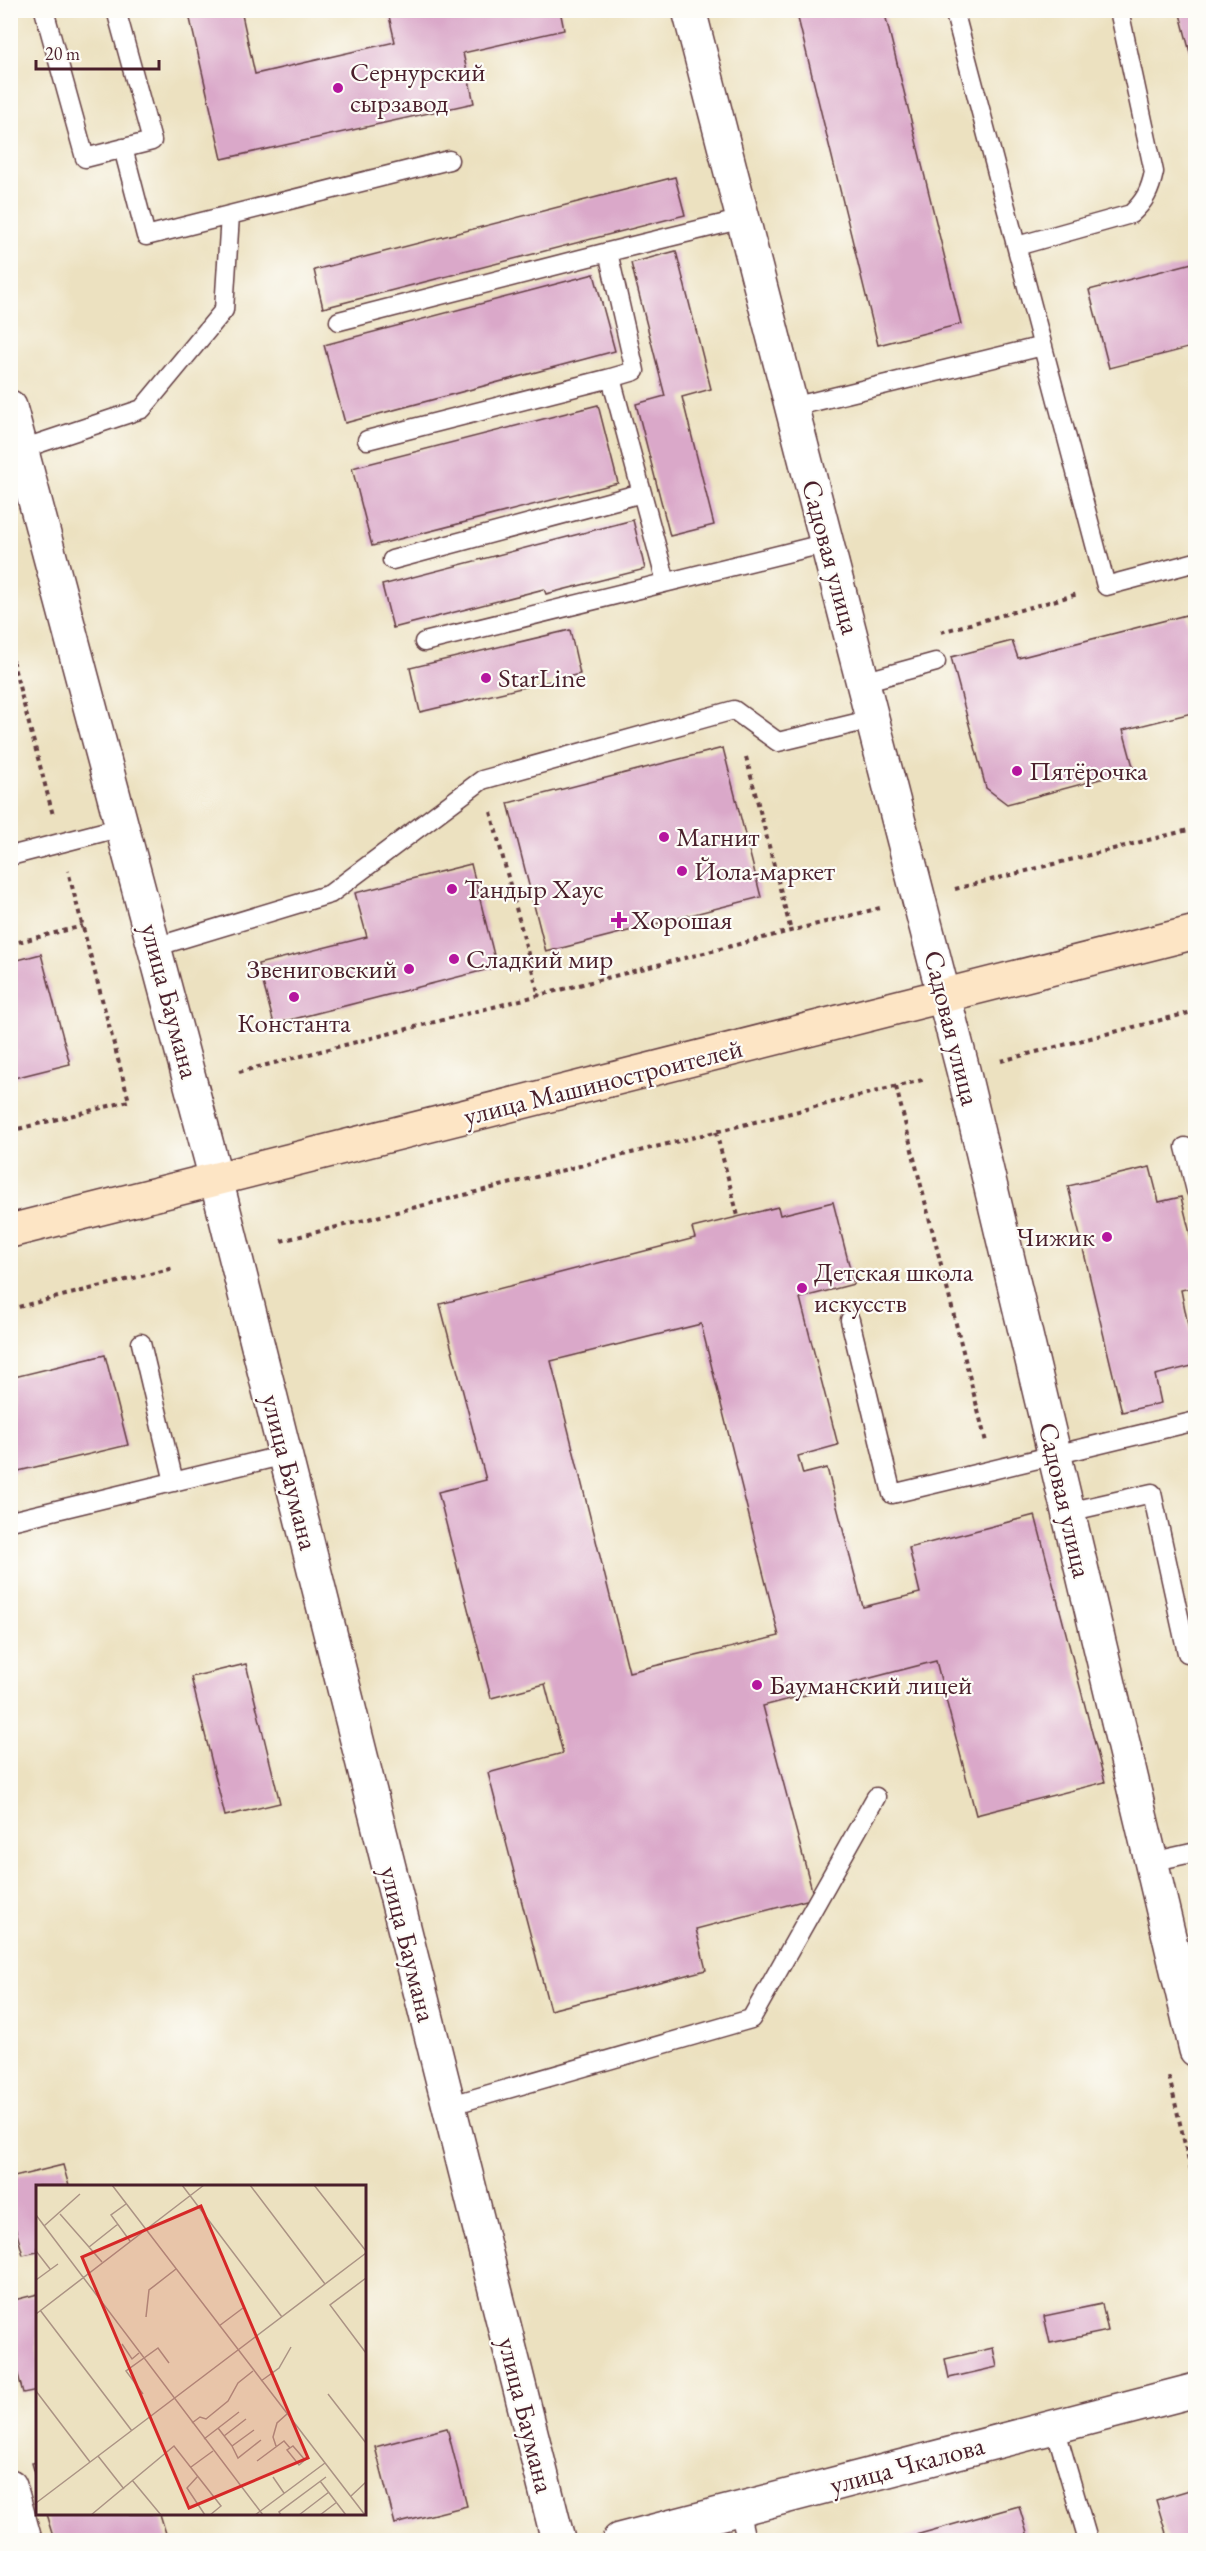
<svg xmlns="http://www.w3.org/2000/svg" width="1206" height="2551" viewBox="0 0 1206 2551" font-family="'EB Garamond',serif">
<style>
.building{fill:#daa8c9;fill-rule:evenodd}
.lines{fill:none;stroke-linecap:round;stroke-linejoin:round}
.service-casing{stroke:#623c41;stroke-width:21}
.minor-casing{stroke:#623c41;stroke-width:36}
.tertiary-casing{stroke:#623c41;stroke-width:36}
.secondary-casing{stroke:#623c41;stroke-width:36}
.path{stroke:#623c41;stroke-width:4;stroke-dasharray:4.5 4.5;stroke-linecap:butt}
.service{stroke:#fff;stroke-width:18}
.minor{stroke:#fff;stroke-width:33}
.tertiary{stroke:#fff;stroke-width:33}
.secondary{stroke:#fde5c5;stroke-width:33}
.poi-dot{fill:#b5179e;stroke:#fdfcf7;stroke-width:2}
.labels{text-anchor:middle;stroke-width:4.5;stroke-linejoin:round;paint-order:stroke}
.poi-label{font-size:27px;fill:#4a1f2b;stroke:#fdfcf7;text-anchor:start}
.street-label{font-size:27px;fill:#4a1f2b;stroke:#fdfcf7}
.inset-road{fill:none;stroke:#ab9384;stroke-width:1.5}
.view{fill:#d62828;fill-opacity:0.15;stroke:#d62828;stroke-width:3}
.inset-edge{fill:none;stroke:#4a1f2b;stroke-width:3}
</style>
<rect width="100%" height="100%" fill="#fdfcf7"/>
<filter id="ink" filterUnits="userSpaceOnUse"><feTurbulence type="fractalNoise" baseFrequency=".0167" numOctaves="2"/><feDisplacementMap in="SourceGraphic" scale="12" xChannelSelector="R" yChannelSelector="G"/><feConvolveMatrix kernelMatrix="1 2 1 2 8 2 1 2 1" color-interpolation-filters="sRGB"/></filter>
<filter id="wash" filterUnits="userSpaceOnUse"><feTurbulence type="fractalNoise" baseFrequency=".008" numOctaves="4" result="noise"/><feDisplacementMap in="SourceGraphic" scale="24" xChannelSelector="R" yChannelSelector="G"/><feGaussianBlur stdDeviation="1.35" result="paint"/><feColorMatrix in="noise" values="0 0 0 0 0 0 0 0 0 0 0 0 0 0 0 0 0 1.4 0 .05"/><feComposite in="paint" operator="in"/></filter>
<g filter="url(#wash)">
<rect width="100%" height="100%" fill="#ece1c0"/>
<g id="blocks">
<path class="building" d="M 188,10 L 241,10 L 255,74 L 395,42 L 388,12 L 393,10 L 560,10 L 564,30 L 463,53 L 474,103 L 222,159 Z
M 796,10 L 884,10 L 961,324 L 878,345 Z
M 1179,10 L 1196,10 L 1196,71 L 1195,72 Z
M 675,177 L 685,215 L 323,308 L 314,270 Z
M 676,251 L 711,389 L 682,397 L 714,525 L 670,536 L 636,404 L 665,396 L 631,263 Z
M 1196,262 L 1196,346 L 1109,368 L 1089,290 Z
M 594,274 L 615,351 L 345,423 L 324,345 Z
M 598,405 L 618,483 L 372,546 L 352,468 Z
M 633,520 L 645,569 L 546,594 L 544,589 L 393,628 L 382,585 Z
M 1186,615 L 1191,633 L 1196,632 L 1196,712 L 1123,730 L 1134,770 L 1007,804 L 986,788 L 951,657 L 1012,641 L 1018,658 Z
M 570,630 L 580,674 L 420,712 L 410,668 Z
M 723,748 L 761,897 L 546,952 L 508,803 Z
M 471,864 L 497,967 L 274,1024 L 258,964 L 367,937 L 355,893 Z
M 41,954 L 70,1064 L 10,1079 L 10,962 Z
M 1150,1167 L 1159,1202 L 1181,1197 L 1196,1258 L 1196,1287 L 1181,1290 L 1196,1365 L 1155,1375 L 1161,1403 L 1122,1412 L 1068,1186 Z
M 833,1202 L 854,1284 L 800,1298 L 838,1445 L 798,1456 L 803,1474 L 827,1468 L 863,1607 L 920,1593 L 909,1548 L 1035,1515 L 1105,1782 L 976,1815 L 936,1661 L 763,1706 L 814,1898 L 696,1929 L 706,1970 L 550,2010 L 488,1773 L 563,1753 L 545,1684 L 491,1698 L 438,1492 L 486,1480 L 440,1304 L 695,1238 L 692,1228 L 778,1207 L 780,1215 ZM 701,1324 L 779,1636 L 629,1672 L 551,1361 Z
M 105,1355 L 128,1445 L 10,1473 L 10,1378 Z
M 246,1664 L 280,1803 L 225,1816 L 191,1677 Z
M 63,2165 L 69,2186 L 38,2186 L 38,2252 L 23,2255 L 10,2209 L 10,2178 Z
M 38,2294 L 38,2390 L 23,2393 L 10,2345 L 10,2301 Z
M 1102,2304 L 1108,2331 L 1050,2343 L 1044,2316 Z
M 993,2348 L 997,2367 L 949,2378 L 945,2359 Z
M 447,2428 L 467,2506 L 395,2524 L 375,2447 Z
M 38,2462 L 38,2480 L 37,2480 L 32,2463 Z
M 1196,2488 L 1196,2540 L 1168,2540 L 1156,2500 Z
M 1019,2506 L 1029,2540 L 898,2540 Z
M 46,2514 L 160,2514 L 168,2540 L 54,2540 Z"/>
</g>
</g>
<g filter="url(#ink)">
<use href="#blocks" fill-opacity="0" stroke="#623c41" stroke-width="1.5"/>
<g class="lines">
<g class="service-casing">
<path id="service" d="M 44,10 L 85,158 L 152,141 L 116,10
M 954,10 L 1106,586 L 1196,562
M 123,148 L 146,236 L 449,160
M 1017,246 L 1131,214 C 1145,201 1150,191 1154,172 L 1119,10
M 608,252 L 743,219
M 339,321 L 608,252 L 635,371 L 611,378
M 792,407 L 1043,346
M 367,440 L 611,378 L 666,582
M 22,449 L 142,409 L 224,310 L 230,215
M 392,560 L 642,493
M 424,642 L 827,543
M 863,682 L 936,662
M 10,856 L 122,827
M 155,947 L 330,894 L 482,780 L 734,710 L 778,742 L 873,719
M 1185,1147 L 1196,1191
M 850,1320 L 892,1494 L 1196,1421
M 141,1343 L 174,1482
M 1068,1512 L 1152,1493 L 1187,1653
M 15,1520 L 285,1455
M 1151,1862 L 1196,1852
M 448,2106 L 751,2019 L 876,1797
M 1055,2427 L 1088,2540
M 739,2509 L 746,2540"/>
</g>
<g class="minor-casing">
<path id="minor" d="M 689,10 L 963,1070 L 1196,2050
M 10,407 L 216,1179
M 10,2486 L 25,2540
M 619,2540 L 1196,2390"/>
</g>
<g class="tertiary-casing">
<path id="tertiary" d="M 216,1179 L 558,2540"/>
</g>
<g class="secondary-casing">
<path id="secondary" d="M 10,1231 L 1196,932"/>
</g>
<path class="path" d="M 941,632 L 1078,594
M 10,652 L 53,815
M 746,757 L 791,931
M 491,812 L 539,996
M 955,889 L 1196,828
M 10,944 L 83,926
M 1001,1061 L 1196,1011
M 239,1072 L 884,907
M 896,1087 L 986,1442
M 10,1131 L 129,1101 L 68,871
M 716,1132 L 738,1216
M 281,1241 L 926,1079
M 10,1309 L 174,1268
M 1169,2077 L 1196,2191"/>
<use href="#service" class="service"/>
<use href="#minor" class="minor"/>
<use href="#tertiary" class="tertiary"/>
<use href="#secondary" class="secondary"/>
</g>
</g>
<g class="poi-dot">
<circle cx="338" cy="88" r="6"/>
<circle cx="486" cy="678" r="6"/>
<circle cx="1017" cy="771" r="6"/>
<circle cx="664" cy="837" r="6"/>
<circle cx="682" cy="871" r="6"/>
<circle cx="452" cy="889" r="6"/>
<path d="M616 911h6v6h6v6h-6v6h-6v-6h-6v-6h6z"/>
<circle cx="454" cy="959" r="6"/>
<circle cx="409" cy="969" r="6"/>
<circle cx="294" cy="997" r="6"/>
<circle cx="1107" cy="1237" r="6"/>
<circle cx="802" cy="1288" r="6"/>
<circle cx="757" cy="1685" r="6"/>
</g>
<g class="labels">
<g class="poi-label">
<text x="350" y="81">Сернурский<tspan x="350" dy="31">сырзавод</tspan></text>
<text x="498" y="687">StarLine</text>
<text x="1029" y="780">Пятёрочка</text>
<text x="676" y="846">Магнит</text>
<text x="694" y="880">Йола-маркет</text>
<text x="464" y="898">Тандыр Хаус</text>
<text x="631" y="929">Хорошая</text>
<text x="466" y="968">Сладкий мир</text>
<text x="397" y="978" text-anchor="end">Звениговский</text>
<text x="294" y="1032" text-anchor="middle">Константа</text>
<text x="1095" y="1246" text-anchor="end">Чижик</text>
<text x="814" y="1281">Детская школа<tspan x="814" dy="31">искусств</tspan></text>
<text x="769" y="1694">Бауманский лицей</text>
</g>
<g class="street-label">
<text transform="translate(831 557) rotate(75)" y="9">Садовая улица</text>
<text transform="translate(170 1001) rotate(75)" y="9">улица Баумана</text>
<text transform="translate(952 1028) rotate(76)" y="9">Садовая улица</text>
<text transform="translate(603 1082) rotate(-14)" y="9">улица Машиностроителей</text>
<text transform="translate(290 1472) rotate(76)" y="9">улица Баумана</text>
<text transform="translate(1065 1500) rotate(77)" y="9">Садовая улица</text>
<text transform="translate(408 1944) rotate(76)" y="9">улица Баумана</text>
<text transform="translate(526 2415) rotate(76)" y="9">улица Баумана</text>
<text transform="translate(907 2465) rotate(-15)" y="9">улица Чкалова</text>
</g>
</g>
<g transform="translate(36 2185)">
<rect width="330" height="330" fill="#ece1c0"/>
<path class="inset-road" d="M 76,0 L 329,330M 146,0 L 246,132M 214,0 L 289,99M 278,0 L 330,66M 90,19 L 75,30 L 94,56M 24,29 L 53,62M 0,30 L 227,330M 8,41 L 44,9M 0,66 L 14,84M 66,77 L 53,62 L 82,39M 330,93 L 294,120 L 330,168M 0,95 L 22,79M 4,125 L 96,246M 0,129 L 168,0M 110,132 L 113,105 L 140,84M 183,141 L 207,123M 86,159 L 96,174 L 103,168M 225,196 L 243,183 L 255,162M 0,206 L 54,277M 107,209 L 90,186 L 122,163 L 133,178M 292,209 L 330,258M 156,238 L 164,232 L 170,234 L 192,216 L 202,198 L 217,186M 182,243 L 196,261 L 218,245M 188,251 L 210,234M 168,254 L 203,227M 196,261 L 202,273 L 225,255M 240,261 L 237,252 L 241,238 L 251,229M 257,261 L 269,275 L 263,280 L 251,265 ZM 62,271 L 88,304M 221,276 L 248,256 L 254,263M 155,282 L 177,266M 162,291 L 151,303 L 169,330M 237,292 L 248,308M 96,295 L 125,330M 284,296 L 310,330M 315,311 L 330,297M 0,318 L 330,68M 55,330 L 138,261 L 185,321 L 174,330M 219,330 L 289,278M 245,330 L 243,327 L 290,292M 263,330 L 293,307M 284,330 L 301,317"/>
<path class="view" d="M 165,21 L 272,273 L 153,323 L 46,72 Z"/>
<rect width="330" height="330" class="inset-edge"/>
</g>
<rect width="1206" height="2551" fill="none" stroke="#fdfcf7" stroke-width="36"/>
<path d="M36 60v9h123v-9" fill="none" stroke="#4a1f2b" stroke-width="3"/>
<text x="45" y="60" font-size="18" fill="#4a1f2b" stroke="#fdfcf7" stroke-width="4.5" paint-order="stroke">20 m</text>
</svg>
